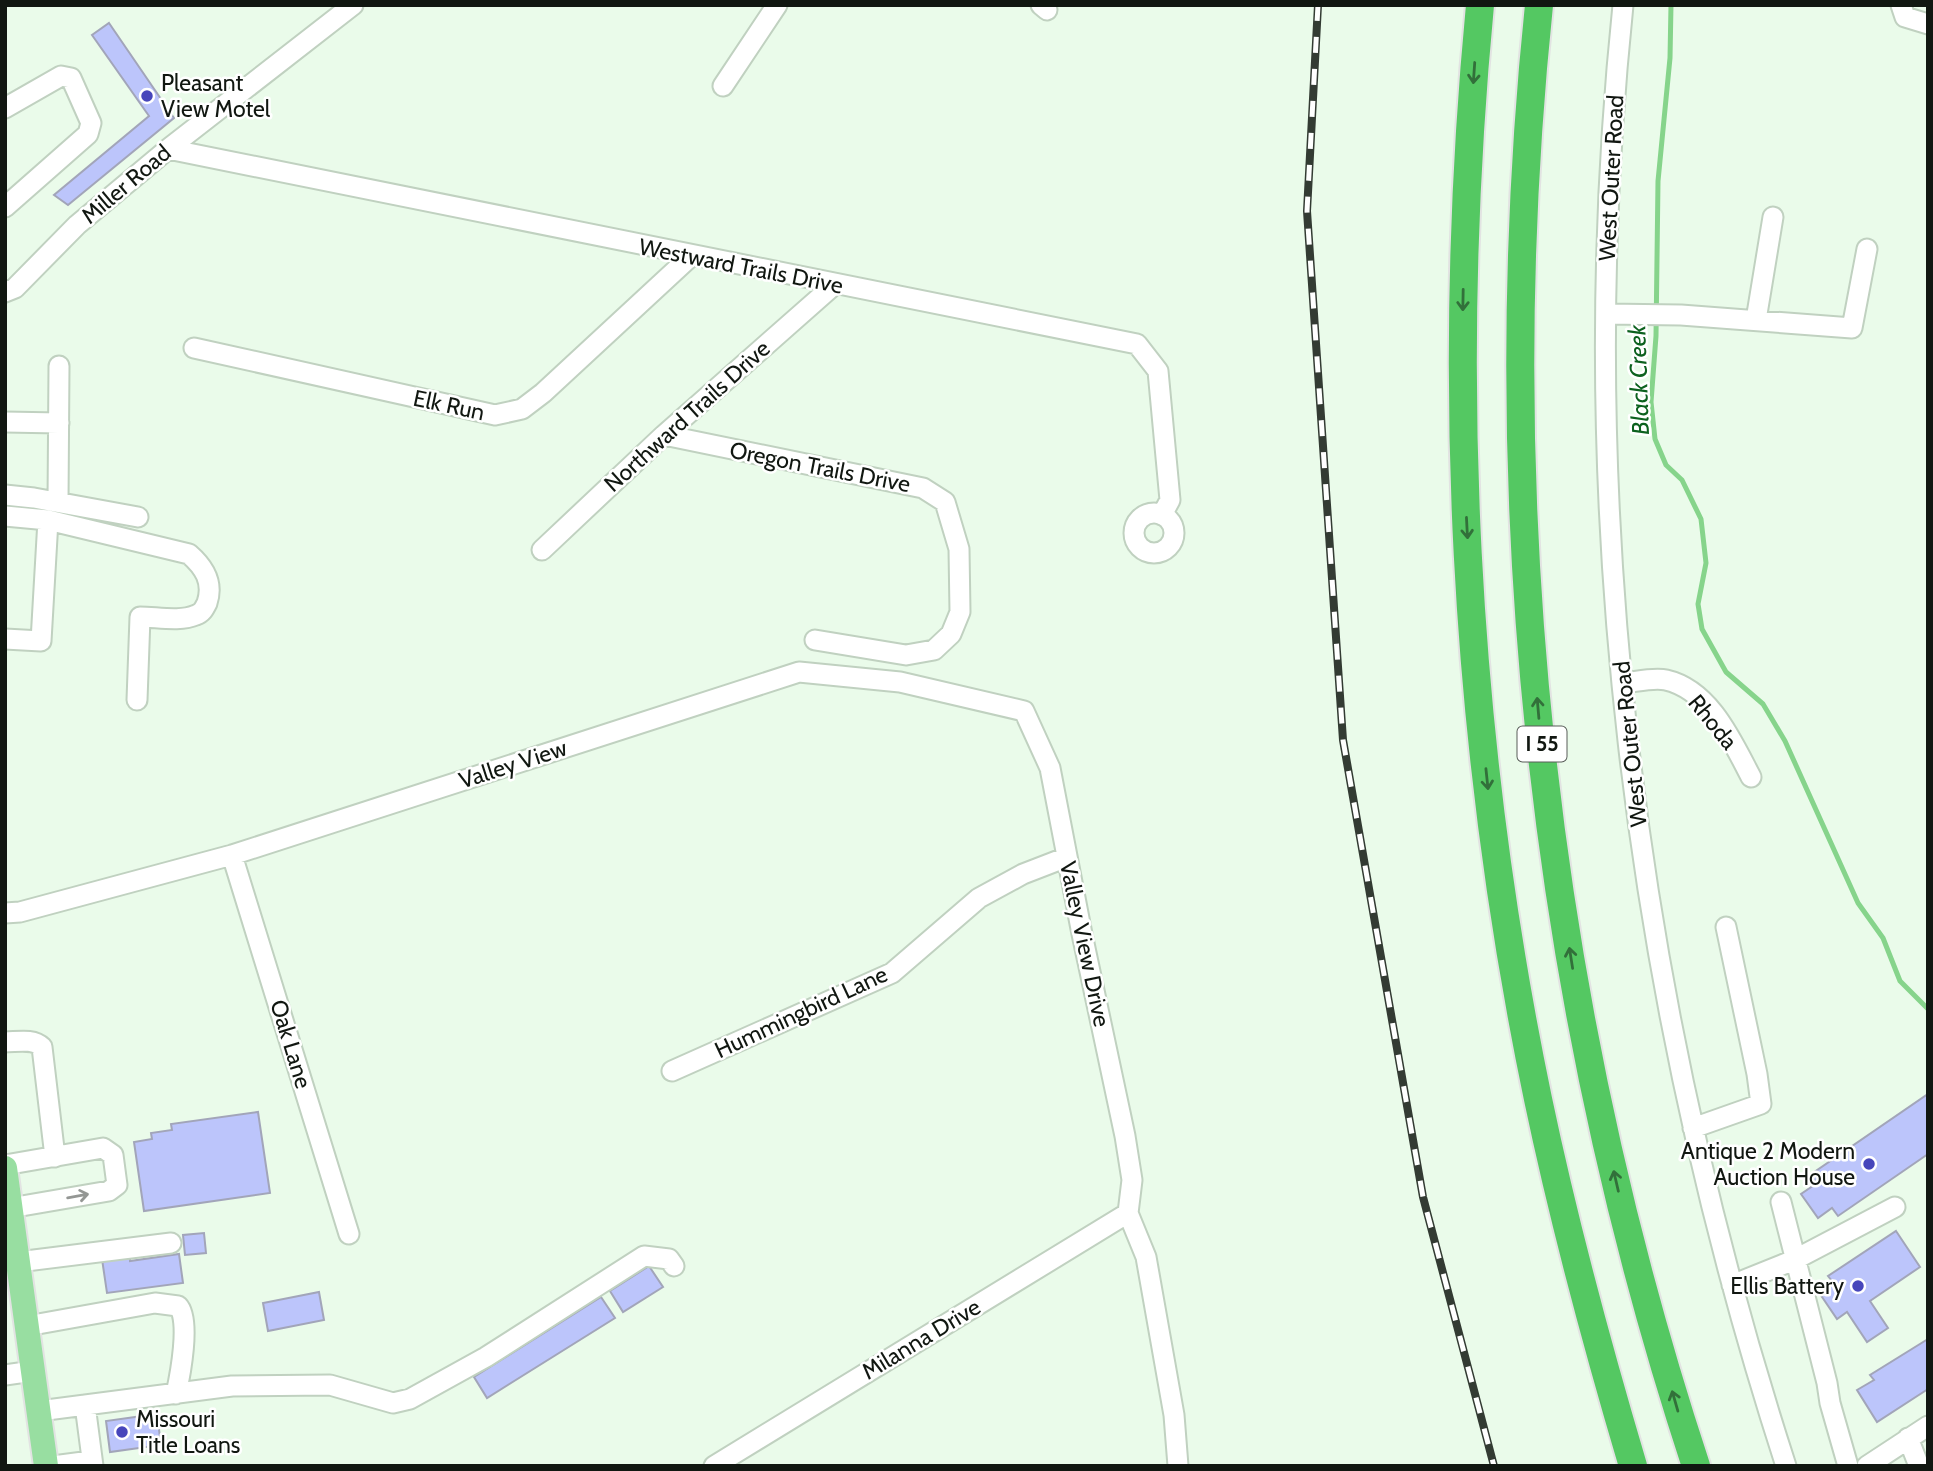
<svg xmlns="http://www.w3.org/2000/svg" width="1933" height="1471" viewBox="0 0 1933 1471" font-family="Cabin,sans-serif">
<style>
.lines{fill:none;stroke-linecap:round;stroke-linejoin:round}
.stream{stroke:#86d48b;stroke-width:5}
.building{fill:#bcc5fb;stroke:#a2a5b9;stroke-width:2}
.minor-casing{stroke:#c0d1c0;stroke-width:23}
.major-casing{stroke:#e2e3e2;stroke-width:28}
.highway-casing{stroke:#e2e3e2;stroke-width:32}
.minor{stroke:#fff;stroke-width:19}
.major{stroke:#98dea1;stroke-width:24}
.highway{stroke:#54c862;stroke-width:28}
.rail-casing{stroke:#333b33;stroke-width:8}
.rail{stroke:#fff;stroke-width:5;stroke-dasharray:16;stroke-linecap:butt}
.oneway{stroke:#32703a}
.oneway2{stroke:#949794}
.poi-dot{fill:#4746bb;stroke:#fff;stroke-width:2.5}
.labels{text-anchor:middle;stroke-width:5;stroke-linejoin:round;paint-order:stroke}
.shield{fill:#fff;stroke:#585d58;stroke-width:2}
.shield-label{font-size:21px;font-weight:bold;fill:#111711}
.poi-label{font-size:23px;fill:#111711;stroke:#fff;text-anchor:start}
.street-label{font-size:23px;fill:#111711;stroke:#fff}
.water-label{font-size:24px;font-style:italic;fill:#0c611e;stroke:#fff}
</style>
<rect width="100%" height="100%" fill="#eafbea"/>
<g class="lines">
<path class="stream" d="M 1671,5 L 1670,58 L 1658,181 L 1656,336 L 1651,402 L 1655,439 L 1666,465 L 1682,480 L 1701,519 L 1706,563 L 1698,604 L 1702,629 L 1726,672 L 1763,704 L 1785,741 L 1858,903 L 1883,938 L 1900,981 L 1928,1009"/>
</g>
<path class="building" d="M 109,23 L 174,118 L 68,205 L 54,195 L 149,116 L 92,35 Z
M 1928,1094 L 1928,1154 L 1838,1216 L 1832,1208 L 1818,1218 L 1801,1194 L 1817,1183 L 1810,1175 Z
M 258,1112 L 270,1193 L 144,1211 L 134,1142 L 152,1139 L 151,1133 L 172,1130 L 171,1124 Z
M 1896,1231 L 1920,1267 L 1870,1301 L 1888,1328 L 1867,1342 L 1847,1312 L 1837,1319 L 1818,1291 L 1832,1281 L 1828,1276 Z
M 204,1233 L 206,1253 L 185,1255 L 183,1235 Z
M 179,1254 L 183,1283 L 107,1293 L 102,1259 L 130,1255 L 130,1261 Z
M 649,1266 L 663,1287 L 623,1312 L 610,1291 Z
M 319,1292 L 324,1320 L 268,1331 L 263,1303 Z
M 601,1297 L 615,1318 L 487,1398 L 474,1377 Z
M 1928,1339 L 1928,1389 L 1877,1422 L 1857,1390 L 1874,1380 L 1870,1375 Z
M 157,1414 L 161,1445 L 110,1452 L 106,1421 Z"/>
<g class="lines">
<g class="minor-casing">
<path id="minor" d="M 1041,5 L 1047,10
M 1623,5 C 1572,497 1634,997 1786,1466
M 1901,5 L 1905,17 L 1928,24
M 723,86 L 777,5
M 5,108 L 61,76 L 71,78 L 91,123 L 88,134 L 5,207
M 168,149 L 1137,344 L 1158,371 L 1170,500 L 1162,515
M 5,292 L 15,288 L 77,225 L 168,149 L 353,5
M 1606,314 L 1681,315 L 1852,328 L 1867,249
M 1756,320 L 1773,217
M 194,348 L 495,415 L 522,409 L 543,393 L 691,256
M 5,422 L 59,423
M 664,435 L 923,488 L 945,502 L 959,549 L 960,612 L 951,634 L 934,650 L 906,655 L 815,640
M 5,495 L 34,498 L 138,517
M 58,502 L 59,366
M1134 533a20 20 0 1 1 40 0a20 20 0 1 1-40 0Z
M 5,516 L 48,520 L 41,641 L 5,639
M 48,520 L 189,554 C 204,567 214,582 207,603 C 204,609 202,613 196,615 C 180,622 157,617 140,617 L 137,700
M 542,550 L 664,435 L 834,285
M 1622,683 C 1635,682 1654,677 1666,680 C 1710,690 1732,741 1751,777
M 232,855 L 349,1234
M 5,913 L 20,912 L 232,855 L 799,672 L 900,682 L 1024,711 L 1050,768 L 1082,934 L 1125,1136 L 1132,1180 L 1128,1213
M 5,1042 C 17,1042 33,1038 42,1047 L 55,1157
M 672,1071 L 892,973 L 979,898 L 1023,874 L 1067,857
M 1693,1128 L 1761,1104 L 1757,1074 L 1726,927
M 5,1165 L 103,1148 L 113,1155 L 117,1185 L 109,1191 L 10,1208
M 1781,1202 L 1827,1383 L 1830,1403 L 1848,1466
M 1128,1213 L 1146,1257 L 1174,1415 L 1178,1466
M 18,1262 L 171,1243
M 1732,1285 L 1794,1260 L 1895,1207
M 27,1326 L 155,1303 L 178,1306 C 191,1319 180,1376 176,1394
M 5,1375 L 33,1371
M 85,1405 L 93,1466
M 39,1411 L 232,1386 L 330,1385 L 393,1403 L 410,1399 L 486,1357 L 644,1256 L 669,1259 L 674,1266
M 1908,1438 L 1919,1466
M 53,1466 L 91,1461
M 714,1466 L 1128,1213
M 1867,1466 L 1928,1426"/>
</g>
<g class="major-casing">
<path id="major" d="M 5,1168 L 46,1466"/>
</g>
<g class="highway-casing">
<path id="highway" d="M 1480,5 C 1445,370 1463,740 1538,1099 C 1564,1223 1597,1345 1633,1466
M 1539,5 C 1488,494 1542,999 1696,1466"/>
</g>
<use href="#minor" class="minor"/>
<use href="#major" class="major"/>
<use href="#highway" class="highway"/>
<g class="rail-casing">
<path id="rail" d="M 1318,5 L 1307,211 L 1343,740 L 1423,1197 L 1494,1466"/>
</g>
<use href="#rail" class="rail"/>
</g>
<defs><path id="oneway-shaft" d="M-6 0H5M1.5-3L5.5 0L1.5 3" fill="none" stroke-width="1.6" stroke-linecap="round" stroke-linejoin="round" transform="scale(1.75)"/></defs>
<g class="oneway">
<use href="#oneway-shaft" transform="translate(1474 73) rotate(94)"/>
<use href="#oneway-shaft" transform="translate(1463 300) rotate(91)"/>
<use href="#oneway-shaft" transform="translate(1467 528) rotate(87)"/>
<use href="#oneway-shaft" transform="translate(1538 708) rotate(-95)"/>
<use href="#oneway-shaft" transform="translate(1487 779) rotate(84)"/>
<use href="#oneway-shaft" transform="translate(1571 958) rotate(-99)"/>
<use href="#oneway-shaft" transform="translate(1616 1181) rotate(-103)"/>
<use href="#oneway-shaft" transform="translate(1675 1401) rotate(-106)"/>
</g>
<use class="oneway2" href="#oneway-shaft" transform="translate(78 1196) rotate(-10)"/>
<g class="poi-dot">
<circle cx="147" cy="96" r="7"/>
<circle cx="1869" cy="1164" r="7"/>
<circle cx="1858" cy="1286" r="7"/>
<circle cx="122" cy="1432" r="7"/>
</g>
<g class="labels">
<rect class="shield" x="1517.5" y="726.5" width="49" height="35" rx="5"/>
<g class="shield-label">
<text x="1542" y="751">I 55</text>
</g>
<g class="poi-label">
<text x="161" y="91">Pleasant<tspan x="161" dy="26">View Motel</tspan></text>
<text x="1855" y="1159" text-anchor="end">Antique 2 Modern<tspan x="1855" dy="26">Auction House</tspan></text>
<text x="1844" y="1294" text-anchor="end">Ellis Battery</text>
<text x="136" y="1427">Missouri<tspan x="136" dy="26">Title Loans</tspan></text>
</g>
<g class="street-label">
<text transform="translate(1611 178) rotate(-87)" y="8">West Outer Road</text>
<text transform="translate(126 184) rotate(-40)" y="8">Miller Road</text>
<text transform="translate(741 266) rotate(11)" y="8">Westward Trails Drive</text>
<text transform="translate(449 405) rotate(12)" y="8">Elk Run</text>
<text transform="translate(687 416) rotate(-42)" y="8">Northward Trails Drive</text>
<text transform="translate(820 467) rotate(11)" y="8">Oregon Trails Drive</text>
<text transform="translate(1713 722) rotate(51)" y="8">Rhoda</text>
<text transform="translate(1630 744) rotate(-96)" y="8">West Outer Road</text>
<text transform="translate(513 764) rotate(-18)" y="8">Valley View</text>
<text transform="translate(1085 944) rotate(78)" y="8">Valley View Drive</text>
<text transform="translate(801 1012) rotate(-25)" y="8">Hummingbird Lane</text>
<text transform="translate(291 1044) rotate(73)" y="8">Oak Lane</text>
<text transform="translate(921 1339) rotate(-31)" y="8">Milanna Drive</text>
</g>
<g class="water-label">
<text transform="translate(1639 380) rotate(-92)" y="8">Black Creek</text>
</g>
</g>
<rect width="1933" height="1471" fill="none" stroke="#111711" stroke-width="14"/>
</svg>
